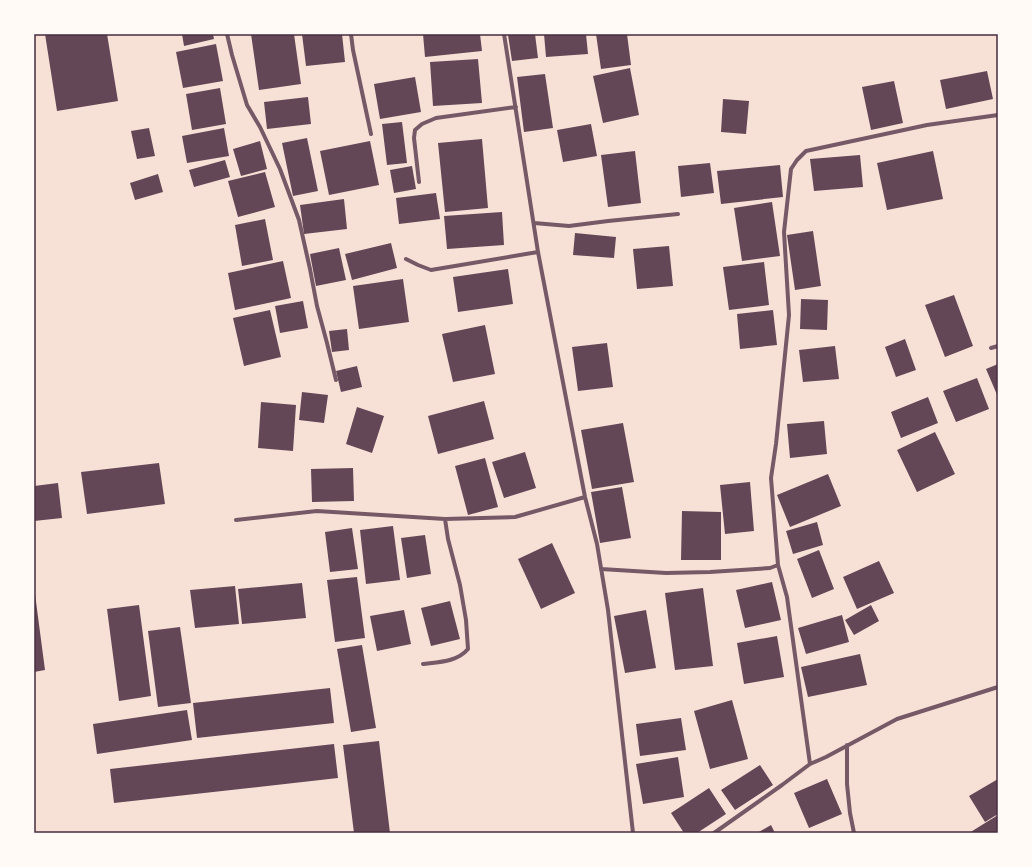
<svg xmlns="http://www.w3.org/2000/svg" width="1032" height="867" viewBox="0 0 1032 867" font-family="Inter,sans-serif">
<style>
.building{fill:#644757}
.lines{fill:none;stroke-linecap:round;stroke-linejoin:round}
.minor{stroke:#755966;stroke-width:4}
.neatline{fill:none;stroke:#4a2c40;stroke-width:1.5}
</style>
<rect width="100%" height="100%" fill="#f7e1d7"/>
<path class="building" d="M 45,34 L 107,34 L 118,101 L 57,111 Z
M 182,34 L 213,34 L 214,39 L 184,46 Z
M 251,34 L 294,34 L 301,84 L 259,90 Z
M 302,34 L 342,34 L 345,62 L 306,66 Z
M 423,34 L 480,34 L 482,51 L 425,57 Z
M 515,34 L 535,34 L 538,58 L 512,61 L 508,35 Z
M 544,34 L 586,34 L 588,54 L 546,57 Z
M 596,34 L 627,34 L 631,65 L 601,69 Z
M 216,44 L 223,81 L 183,88 L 176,52 Z
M 478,59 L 482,103 L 433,106 L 430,62 Z
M 630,68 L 639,115 L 603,123 L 593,76 Z
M 987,71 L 993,99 L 946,109 L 940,80 Z
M 545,74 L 553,128 L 524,132 L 517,77 Z
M 415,77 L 421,112 L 380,119 L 374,84 Z
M 894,81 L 903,123 L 871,130 L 862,87 Z
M 220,88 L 226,124 L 192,130 L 186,94 Z
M 308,97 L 311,124 L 267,129 L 264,102 Z
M 723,99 L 749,101 L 746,134 L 721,132 Z
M 402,122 L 407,163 L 387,165 L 382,124 Z
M 591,124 L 597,156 L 563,162 L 557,130 Z
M 149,128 L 155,156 L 137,159 L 131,131 Z
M 224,128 L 229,156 L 187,163 L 182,136 Z
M 307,138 L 318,191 L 293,196 L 282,143 Z
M 482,139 L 488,208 L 445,212 L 438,143 Z
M 260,141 L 267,169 L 241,176 L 233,149 Z
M 370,141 L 379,185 L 329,195 L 320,151 Z
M 635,151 L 641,203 L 608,207 L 601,155 Z
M 933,151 L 943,199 L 887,210 L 877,163 Z
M 860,155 L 863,187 L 814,191 L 810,159 Z
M 225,160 L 230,177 L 194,187 L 189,170 Z
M 710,163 L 714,193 L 681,197 L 678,166 Z
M 780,165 L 783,197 L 721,204 L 717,171 Z
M 412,166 L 416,189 L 394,193 L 390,170 Z
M 265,172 L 275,207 L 238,217 L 228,181 Z
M 158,174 L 163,192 L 135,200 L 130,183 Z
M 436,193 L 440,219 L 399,224 L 396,198 Z
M 344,199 L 347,229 L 304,234 L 300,205 Z
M 772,202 L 780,256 L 742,261 L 734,208 Z
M 502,212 L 504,245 L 447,249 L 444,216 Z
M 265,219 L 273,260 L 242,266 L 235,225 Z
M 813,231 L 821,286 L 795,290 L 787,235 Z
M 575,233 L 616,237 L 614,258 L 573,255 Z
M 391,243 L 397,268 L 352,280 L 345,254 Z
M 669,246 L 673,286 L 637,289 L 633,249 Z
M 339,248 L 346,280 L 316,286 L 310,254 Z
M 283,261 L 291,298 L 235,310 L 228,273 Z
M 764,262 L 769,305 L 729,310 L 723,267 Z
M 508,269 L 513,304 L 458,312 L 453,277 Z
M 403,279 L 409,322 L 359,329 L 353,286 Z
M 954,295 L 973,346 L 945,357 L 925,305 Z
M 801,299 L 828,300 L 827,330 L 800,329 Z
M 303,301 L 308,328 L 280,333 L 275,306 Z
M 270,310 L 281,357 L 244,366 L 233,318 Z
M 773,310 L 777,345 L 740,349 L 737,314 Z
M 485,325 L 495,374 L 453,382 L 442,334 Z
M 347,329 L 349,350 L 332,352 L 329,331 Z
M 905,339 L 916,370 L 896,377 L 885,347 Z
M 607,343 L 613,387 L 578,391 L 572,347 Z
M 835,346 L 839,379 L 803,382 L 799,350 Z
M 998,364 L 998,397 L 986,369 Z
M 357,366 L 362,387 L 341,392 L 336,371 Z
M 977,378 L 989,409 L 956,422 L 943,391 Z
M 302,392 L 328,395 L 324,423 L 299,420 Z
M 928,397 L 938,423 L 901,438 L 891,412 Z
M 484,401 L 494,439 L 438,454 L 428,416 Z
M 261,402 L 296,405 L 293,451 L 258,448 Z
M 357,407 L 384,416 L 372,453 L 346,444 Z
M 824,421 L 827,454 L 790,458 L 787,424 Z
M 623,423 L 634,482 L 592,489 L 581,430 Z
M 935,432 L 955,474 L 917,492 L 897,450 Z
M 525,452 L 536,488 L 504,498 L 492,462 Z
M 485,458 L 498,507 L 468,515 L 455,466 Z
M 159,463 L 165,504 L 87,514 L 81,472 Z
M 353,468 L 354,501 L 312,502 L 311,469 Z
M 828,474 L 841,506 L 790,527 L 777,495 Z
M 750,482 L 754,531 L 725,534 L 720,485 Z
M 58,483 L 62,518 L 34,521 L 34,486 Z
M 622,487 L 631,538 L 600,543 L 591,492 Z
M 682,511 L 721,512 L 721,560 L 681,560 Z
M 817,522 L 823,545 L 793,554 L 786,531 Z
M 393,526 L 400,580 L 366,584 L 360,530 Z
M 352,528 L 358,569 L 330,572 L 325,532 Z
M 425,535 L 431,574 L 407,578 L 401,538 Z
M 552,543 L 575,593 L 541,609 L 518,559 Z
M 819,550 L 834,589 L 812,598 L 797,559 Z
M 879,561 L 894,593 L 857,609 L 843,577 Z
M 357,577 L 365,638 L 335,642 L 327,580 Z
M 772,582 L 781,620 L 745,628 L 736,590 Z
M 302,583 L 306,618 L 242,624 L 238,589 Z
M 235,586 L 239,624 L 195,628 L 190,590 Z
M 703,588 L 713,666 L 675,670 L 665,593 Z
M 34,594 L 35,594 L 45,670 L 34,672 Z
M 450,601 L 460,639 L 431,646 L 421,608 Z
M 139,605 L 151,696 L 119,701 L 107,609 Z
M 871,605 L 879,621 L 854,635 L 845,620 Z
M 404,610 L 411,644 L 377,651 L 370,616 Z
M 646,610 L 656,668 L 625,673 L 614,616 Z
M 842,615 L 849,642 L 806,654 L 798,628 Z
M 180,627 L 191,703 L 158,707 L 148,631 Z
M 777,636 L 784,677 L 744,684 L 737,643 Z
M 362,645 L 376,728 L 351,732 L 337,649 Z
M 860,654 L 867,685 L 808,697 L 801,667 Z
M 330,688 L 334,723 L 197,738 L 193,703 Z
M 732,700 L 748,759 L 710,769 L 694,711 Z
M 187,710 L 192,740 L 97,754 L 93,724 Z
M 681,718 L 686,750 L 640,756 L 636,724 Z
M 379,741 L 390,833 L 354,833 L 343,745 Z
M 334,744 L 338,778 L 114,803 L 110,769 Z
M 678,757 L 684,797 L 643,804 L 636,764 Z
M 760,765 L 773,785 L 735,810 L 721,790 Z
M 827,779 L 842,814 L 809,828 L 794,793 Z
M 998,779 L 998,814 L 985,822 L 969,796 Z
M 709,788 L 726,814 L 697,833 L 684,833 L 671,813 Z
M 998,815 L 998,833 L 969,833 Z
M 771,825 L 775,833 L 757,833 Z"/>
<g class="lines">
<path class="minor" d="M 227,34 L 232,55 L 247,105 L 260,127 L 280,169 L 299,220 L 310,269 L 317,306 L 327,343 L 336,380
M 351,34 L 353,50 L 371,134
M 504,34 L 538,252 L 585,497 L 597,544 L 608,610 L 633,833
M 419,182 L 414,138 L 415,130 L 422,124 L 436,118 L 516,107
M 534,223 L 569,226 L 608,221 L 678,214
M 406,259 L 418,265 L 431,270 L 538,252
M 991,348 L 998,346
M 236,520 L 317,511 L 445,519 L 515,517 L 585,497
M 778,565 L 771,478 L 776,444 L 789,315 L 784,232 L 791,169 L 797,160 L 806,151 L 927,125 L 998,115
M 601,569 L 666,573 L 710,572 L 770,568 L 778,565 L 787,597 L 810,764
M 423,664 C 439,662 457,662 468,649 L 466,620 L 460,585 L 448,539 L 445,519
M 847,745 L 847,784 L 850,813 L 854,833
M 714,833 L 782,785 L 810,764 L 826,757 L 897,719 L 998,687"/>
</g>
<rect width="1032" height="867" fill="none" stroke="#fffaf5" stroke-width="70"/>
<rect x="35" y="35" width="962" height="797" class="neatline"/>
</svg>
